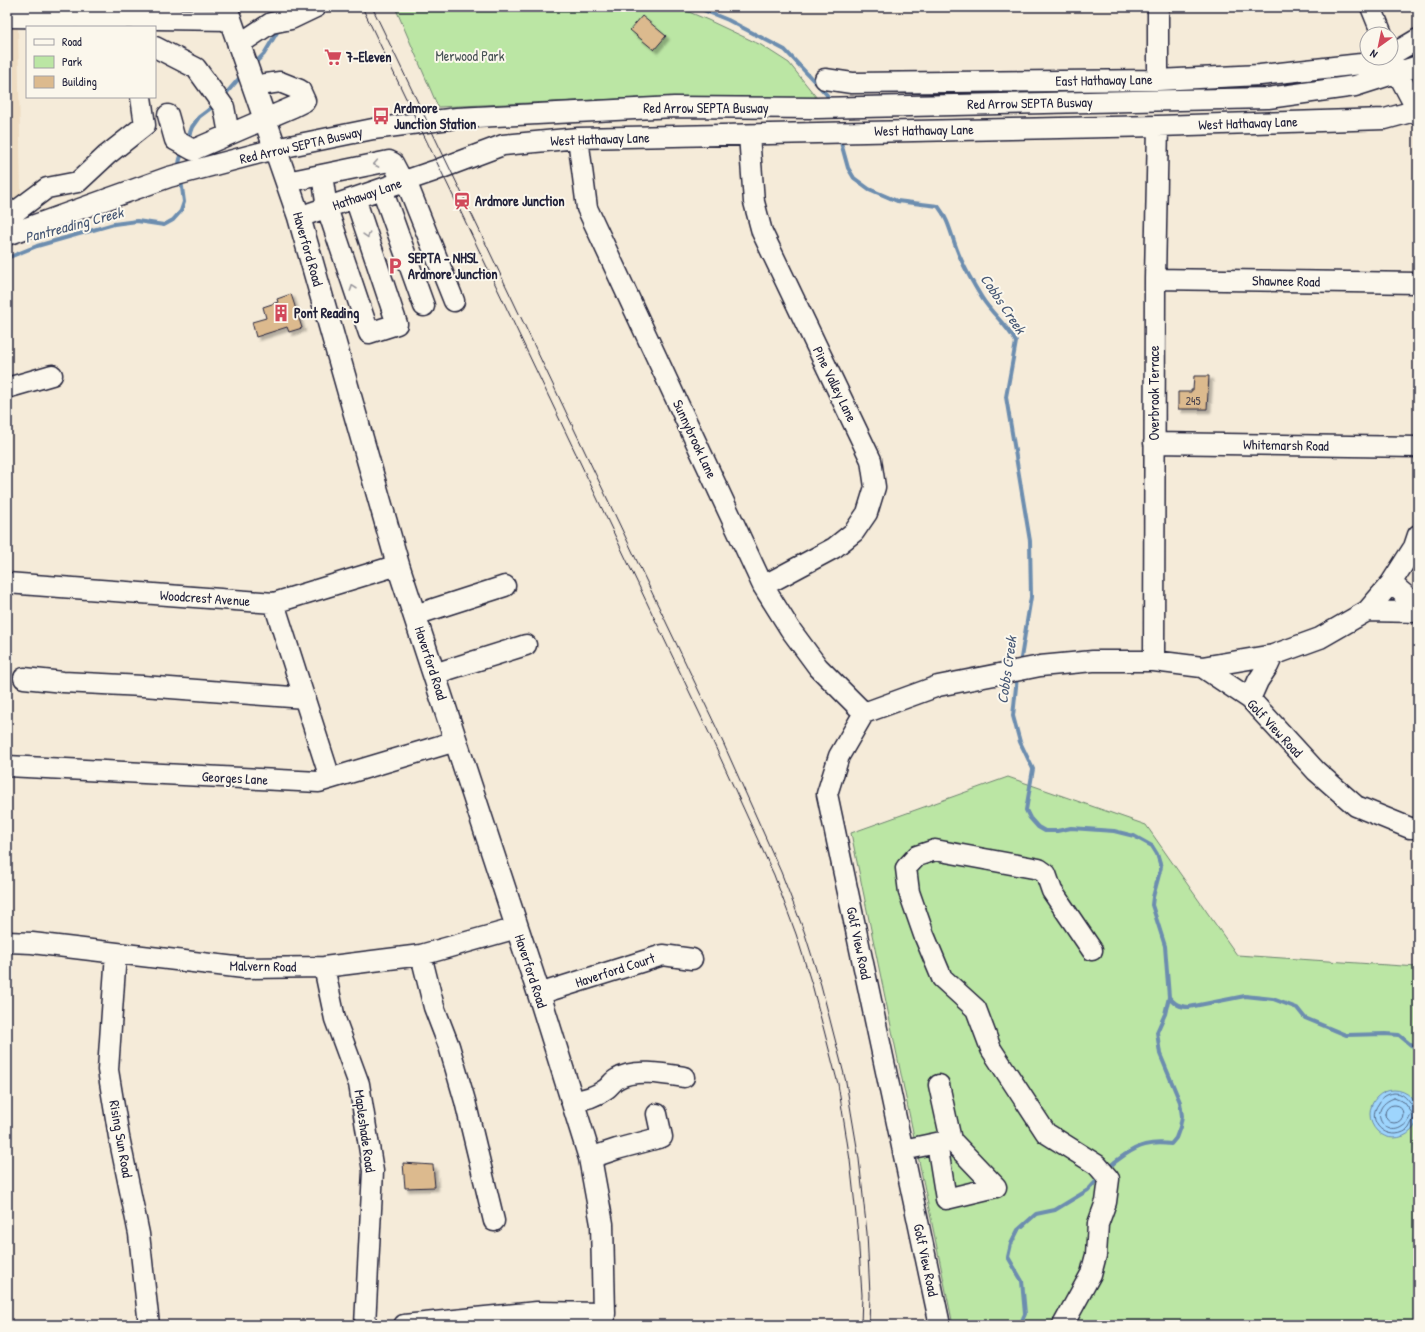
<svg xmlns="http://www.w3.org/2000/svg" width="1425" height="1332" viewBox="0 0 1425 1332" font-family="'Patrick Hand',sans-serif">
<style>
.built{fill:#eedcc2}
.green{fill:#bbe6a4;stroke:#6e8470}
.water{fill:#9ed5fd;stroke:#6c8daf}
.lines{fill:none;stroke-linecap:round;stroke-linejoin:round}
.shore{stroke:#546a89;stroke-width:1}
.stream{stroke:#6c8daf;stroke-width:4}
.building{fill:#dcba8e;stroke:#22223b;filter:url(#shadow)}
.minor-casing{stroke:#22223b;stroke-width:23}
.major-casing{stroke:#22223b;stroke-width:25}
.minor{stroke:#fbf7ec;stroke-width:20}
.major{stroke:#fbf7ec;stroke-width:22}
.tram{stroke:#22223b;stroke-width:1}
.oneway{stroke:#99979c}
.labels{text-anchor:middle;stroke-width:4;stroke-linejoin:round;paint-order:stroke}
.number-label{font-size:12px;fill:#504850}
.park-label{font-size:14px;fill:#485355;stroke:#fbf7ec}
.poi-label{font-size:14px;font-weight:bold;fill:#22223b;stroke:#fbf7ec;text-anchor:start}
.street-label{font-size:14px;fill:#22223b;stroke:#fbf7ec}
.water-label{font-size:15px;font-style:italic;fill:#475875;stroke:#fbf7ec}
</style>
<defs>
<filter id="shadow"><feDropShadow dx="3.5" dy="3.5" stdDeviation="1" flood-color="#0004"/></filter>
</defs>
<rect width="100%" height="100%" fill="#f5ebd9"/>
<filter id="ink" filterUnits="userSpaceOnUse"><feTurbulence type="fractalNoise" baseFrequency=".025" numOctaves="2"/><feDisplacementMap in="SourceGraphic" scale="8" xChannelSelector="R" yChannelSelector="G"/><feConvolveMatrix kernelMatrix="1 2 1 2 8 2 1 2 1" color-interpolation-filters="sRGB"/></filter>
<g filter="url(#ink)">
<path class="built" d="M 7,28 L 18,28 L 21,196 L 7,207 Z"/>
<path class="green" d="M 395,7 L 677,7 L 708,20 L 761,45 L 789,63 L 817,98 L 642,98 L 438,107 Z
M 1008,777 L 1146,825 L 1237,955 L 1418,967 L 1418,1325 L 953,1325 L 851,833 Z"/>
<path class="water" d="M1370 1114a24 24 0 1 1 48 0a24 24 0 1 1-48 0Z"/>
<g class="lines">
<path class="shore" d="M 1394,1098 L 1404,1102 L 1412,1113 C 1410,1117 1407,1124 1403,1126 C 1385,1140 1365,1108 1394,1098 Z
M1385 1114a9 9 0 1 1 18 0a9 9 0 1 1-18 0Z
M 1418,1109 C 1409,1108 1408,1092 1394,1093 C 1387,1094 1382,1097 1379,1103 C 1364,1122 1388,1143 1407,1130 C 1410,1128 1411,1123 1413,1120 L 1418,1118"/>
<path class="stream" d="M 696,7 L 728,20 L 785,50 L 827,95 L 829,101
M 285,15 L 286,7
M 253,65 L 264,54 L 279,29
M 223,97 L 242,75
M 840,139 L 848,168 L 854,178 L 869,189 L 897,201 L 938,206 C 950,221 952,240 960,257 C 966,271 974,285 982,298 C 992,314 1007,325 1016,342 L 1006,397 L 1030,541 L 1031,597 L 1020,664
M 187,141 L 192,127 L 199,117 L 215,105
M 178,169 L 180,159 L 183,151
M 7,258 L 37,246 L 114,224 L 137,221 L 164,225 L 173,220 L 181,211 L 184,202 L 181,180
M 1017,677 L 1013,716 L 1020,742 L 1033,769 L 1026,810 L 1030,818 L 1038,827 L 1045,831 L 1057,831 L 1071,828 L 1114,831 L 1134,836 L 1152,846 L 1157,854 L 1161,867 L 1153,897 L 1152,905 L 1165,946 L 1169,997 L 1165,1014 L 1157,1032 L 1160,1054 L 1180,1102 L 1182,1116 L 1180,1127 L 1176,1138 L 1171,1144 C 1163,1143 1153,1143 1145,1145 C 1133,1148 1116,1160 1107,1169
M 1169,997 C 1175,1004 1179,1007 1189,1007 L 1245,996 L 1273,999 L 1297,1008 L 1305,1018 L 1346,1035 L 1385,1034 L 1399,1035 L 1418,1051
M 1020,1325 L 1025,1314 L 1022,1281 L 1008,1257 L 1011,1244 L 1018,1230 L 1036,1214 L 1055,1210 L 1088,1190 L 1100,1177"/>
</g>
<path class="building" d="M 642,16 L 666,36 L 654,50 L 630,30 Z
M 291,294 L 302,328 L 289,332 L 287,327 L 256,337 L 252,322 L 266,318 L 263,307 L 278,302 L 277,299 Z
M 1194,376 L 1209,376 L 1207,409 L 1178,409 L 1178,392 L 1191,392 L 1191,390 L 1193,390 Z
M 403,1163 L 433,1165 L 435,1187 L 405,1188 Z"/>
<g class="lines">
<g class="minor-casing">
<path id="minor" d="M 1158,7 L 1158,80
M 1371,7 L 1382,34
M 7,17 L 231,20
M 238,45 L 271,23 L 291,19 L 316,7
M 155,47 L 196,68 L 224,107 L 229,134
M 1391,55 L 1418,39
M 1393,60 L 1397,72 L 1417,110 L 1418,115
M 825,79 L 852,83 L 1158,80 L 1260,75 L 1361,64 L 1381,58
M 168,115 L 175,140 L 193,150 L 293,107 L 305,101 L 300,90 L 280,82 L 253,86
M 749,135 L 754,202 L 762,232 L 871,460 L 875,487 L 867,513 L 854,532 L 834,548 L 763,586
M 578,138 L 587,208 L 763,586 L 790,629 L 818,667 L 864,713
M 322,175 L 327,208 L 369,333 L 397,324 L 355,198
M 406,181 L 454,301
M 287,182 L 389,161 L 393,163 L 403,182
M 382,189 L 424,306
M 299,217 L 434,171 L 503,145 L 578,138 L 1158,126 L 1385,119 L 1418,110
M 7,218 L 47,188 L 78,182 L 107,155 L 145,125 L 141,97
M 7,235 L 169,177 L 275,149 L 373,129 L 457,118 L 674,107 L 817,108 L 1268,98 L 1355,86 L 1418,66
M 1155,279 L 1418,283
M 7,388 L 52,375
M 1154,443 L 1418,447
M 7,583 L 274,603 L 398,565
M 1391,583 L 1404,594 L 1408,612
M 274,603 L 330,778
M 1367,611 L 1418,612
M 415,615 L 505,586
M 1154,661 L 1155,279 L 1158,126
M 1202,667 L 1273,655 L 1320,638 L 1367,611 L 1391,583 L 1414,547 L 1418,535
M 434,674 L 526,645
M 24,678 L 63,682 L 143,686 L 305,698
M 1250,699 L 1258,681 L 1268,666 L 1273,655
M 7,766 L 319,782 L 456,741
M 7,942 L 32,943 L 244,968 L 324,967 L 421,955 L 517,928
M 116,953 L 108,1070 L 119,1137 L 139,1234 L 149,1325
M 421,955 L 434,1007 L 449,1046 L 465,1101 L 494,1221
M 324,967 L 335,1019 L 359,1084 L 373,1171 L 365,1325
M 539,994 L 663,955 L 692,959
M 572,1101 C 585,1100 595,1097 606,1089 C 610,1086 613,1081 617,1079 C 633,1068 666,1074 684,1077
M 937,1143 L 946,1199 L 996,1187 L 951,1140
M 903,1150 L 951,1140 L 939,1085
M 590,1158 L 617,1149 L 662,1137 L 657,1114
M 404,1325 L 537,1312 L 604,1313
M 940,1325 L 827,794 L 839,756 L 864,713 L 938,686 L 1040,666 L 1093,661 L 1154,661 L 1202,667 L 1250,699 L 1316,771 L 1356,806 L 1410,828 L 1418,828
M 1063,1325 L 1091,1274 L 1096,1255 L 1098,1224 L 1106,1202 L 1109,1179 L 1097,1165 L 1046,1133 L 991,1049 L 976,1009 L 942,978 L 924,935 L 909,892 L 906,868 L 917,856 L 935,850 L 1039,869 L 1046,874 L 1052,891 L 1092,950"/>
</g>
<g class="major-casing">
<path id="major" d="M 226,7 L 299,217 L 398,565 L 539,994 L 590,1158 L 602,1224 L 604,1313 L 603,1325"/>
</g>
<use href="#minor" class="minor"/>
<use href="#major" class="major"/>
<path class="tram" d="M 362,7 L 456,202 L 709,733 L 774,875 L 796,934 L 813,988 L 838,1084 L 850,1160 L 858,1234 L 862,1295 L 861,1325
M 372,7 L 464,198 L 717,729 L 781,872 L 804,931 L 821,985 L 846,1082 L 859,1159 L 867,1233 L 870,1295 L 869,1325"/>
</g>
<defs><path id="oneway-chevron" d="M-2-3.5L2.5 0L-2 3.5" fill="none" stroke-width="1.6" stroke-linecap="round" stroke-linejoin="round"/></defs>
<g class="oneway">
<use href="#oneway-chevron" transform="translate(376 164) rotate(169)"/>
<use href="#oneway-chevron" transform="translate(367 235) rotate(72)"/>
<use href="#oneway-chevron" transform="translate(353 288) rotate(-109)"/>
</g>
</g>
<defs>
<g id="supermarket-bare" transform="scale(1.38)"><path d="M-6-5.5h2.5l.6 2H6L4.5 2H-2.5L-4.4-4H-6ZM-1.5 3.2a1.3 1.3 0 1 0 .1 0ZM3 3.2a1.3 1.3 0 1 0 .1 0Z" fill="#d1495b" stroke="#fbf7ec" stroke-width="2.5" paint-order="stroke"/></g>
<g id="bus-bare" transform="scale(1.38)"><path d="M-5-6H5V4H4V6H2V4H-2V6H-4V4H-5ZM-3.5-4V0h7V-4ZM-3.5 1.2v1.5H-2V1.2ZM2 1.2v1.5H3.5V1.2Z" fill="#d1495b" stroke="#fbf7ec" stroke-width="2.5" paint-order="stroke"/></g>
<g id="station-bare" transform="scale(1.38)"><path d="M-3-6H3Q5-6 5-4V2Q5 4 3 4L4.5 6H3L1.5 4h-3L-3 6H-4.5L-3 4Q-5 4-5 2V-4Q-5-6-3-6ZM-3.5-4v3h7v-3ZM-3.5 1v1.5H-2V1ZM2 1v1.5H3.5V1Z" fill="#d1495b" stroke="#fbf7ec" stroke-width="2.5" paint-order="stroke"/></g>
<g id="parking-bare" transform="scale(1.38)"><path d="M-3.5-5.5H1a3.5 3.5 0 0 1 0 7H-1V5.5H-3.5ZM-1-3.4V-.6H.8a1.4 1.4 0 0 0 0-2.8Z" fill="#d1495b" stroke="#fbf7ec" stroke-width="2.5" paint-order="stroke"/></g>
<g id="building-bare" transform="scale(1.38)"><path d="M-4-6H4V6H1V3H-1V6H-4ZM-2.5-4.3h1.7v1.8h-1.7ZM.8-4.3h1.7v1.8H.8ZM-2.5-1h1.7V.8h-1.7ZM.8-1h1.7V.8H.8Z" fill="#d1495b" stroke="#fbf7ec" stroke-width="2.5" paint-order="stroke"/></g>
</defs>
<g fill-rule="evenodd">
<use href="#supermarket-bare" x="333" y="57"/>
<use href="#bus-bare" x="381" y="116"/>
<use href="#station-bare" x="462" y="201"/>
<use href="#parking-bare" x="395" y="266"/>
<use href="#building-bare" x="281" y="313"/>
</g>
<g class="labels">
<g class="number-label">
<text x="1193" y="405">245</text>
</g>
<g class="park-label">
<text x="470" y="61">Merwood Park</text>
</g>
<g class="poi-label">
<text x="346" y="62">7-Eleven</text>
<text x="394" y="113">Ardmore<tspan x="394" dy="16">Junction Station</tspan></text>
<text x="475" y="206">Ardmore Junction</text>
<text x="408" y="263">SEPTA - NHSL<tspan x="408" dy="16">Ardmore Junction</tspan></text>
<text x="294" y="318">Pont Reading</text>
</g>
<g class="street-label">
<text transform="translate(1104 80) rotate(-1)" y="5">East Hathaway Lane</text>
<text transform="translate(1030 103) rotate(-1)" y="5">Red Arrow SEPTA Busway</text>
<text x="706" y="113">Red Arrow SEPTA Busway</text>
<text transform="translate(1248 123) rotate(-2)" y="5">West Hathaway Lane</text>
<text transform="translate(924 130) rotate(-1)" y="5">West Hathaway Lane</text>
<text transform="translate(600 139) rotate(-2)" y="5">West Hathaway Lane</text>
<text transform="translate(301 145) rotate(-13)" y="5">Red Arrow SEPTA Busway</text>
<text transform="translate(367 194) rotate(-19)" y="5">Hathaway Lane</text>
<text transform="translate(308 249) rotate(74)" y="5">Haverford Road</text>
<text transform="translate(1286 281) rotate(1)" y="5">Shawnee Road</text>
<text transform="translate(835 384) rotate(64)" y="5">Pine Valley Lane</text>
<text transform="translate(1154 393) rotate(-90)" y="5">Overbrook Terrace</text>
<text transform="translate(695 439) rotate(65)" y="5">Sunnybrook Lane</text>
<text transform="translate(1286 445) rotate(1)" y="5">Whitemarsh Road</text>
<text transform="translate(205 598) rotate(4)" y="5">Woodcrest Avenue</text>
<text transform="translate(431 663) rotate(72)" y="5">Haverford Road</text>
<text transform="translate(1275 728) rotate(47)" y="5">Golf View Road</text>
<text transform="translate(235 778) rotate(3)" y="5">Georges Lane</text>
<text transform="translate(859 943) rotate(78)" y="5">Golf View Road</text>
<text transform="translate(263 966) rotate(1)" y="5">Malvern Road</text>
<text transform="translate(615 970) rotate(-18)" y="5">Haverford Court</text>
<text transform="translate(531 971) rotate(72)" y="5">Haverford Road</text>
<text transform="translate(365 1131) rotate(82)" y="5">Mapleshade Road</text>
<text transform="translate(121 1139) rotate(80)" y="5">Rising Sun Road</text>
<text transform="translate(926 1260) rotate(78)" y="5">Golf View Road</text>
</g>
<g class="water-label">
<text transform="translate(74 225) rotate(-15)" y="5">Pantreading Creek</text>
<text transform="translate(1003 304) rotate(56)" y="5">Cobbs Creek</text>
<text transform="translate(1007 670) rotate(-82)" y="5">Cobbs Creek</text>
</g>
</g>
<rect width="1425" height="1332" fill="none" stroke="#fbf7ec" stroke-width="24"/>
<rect x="12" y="12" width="1401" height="1308" fill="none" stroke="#22223b" stroke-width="1.5" filter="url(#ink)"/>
<rect x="26" y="26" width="130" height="72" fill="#fbf7ec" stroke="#a4a2a5"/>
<rect x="34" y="39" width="20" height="6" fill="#fbf7ec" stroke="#a4a2a5"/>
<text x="62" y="46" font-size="12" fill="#22223b">Road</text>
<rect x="34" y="56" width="20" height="12" fill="#bbe6a4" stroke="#a4a2a5"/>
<text x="62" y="66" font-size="12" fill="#22223b">Park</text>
<rect x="34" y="76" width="20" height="12" fill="#dcba8e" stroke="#a4a2a5"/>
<text x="62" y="86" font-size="12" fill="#22223b">Building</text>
<g transform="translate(1379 46) rotate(213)"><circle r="19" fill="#fbf7ec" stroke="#a4a2a5"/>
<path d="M0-3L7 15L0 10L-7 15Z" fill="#d1495b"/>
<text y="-6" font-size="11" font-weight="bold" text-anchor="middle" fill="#22223b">N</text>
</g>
</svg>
